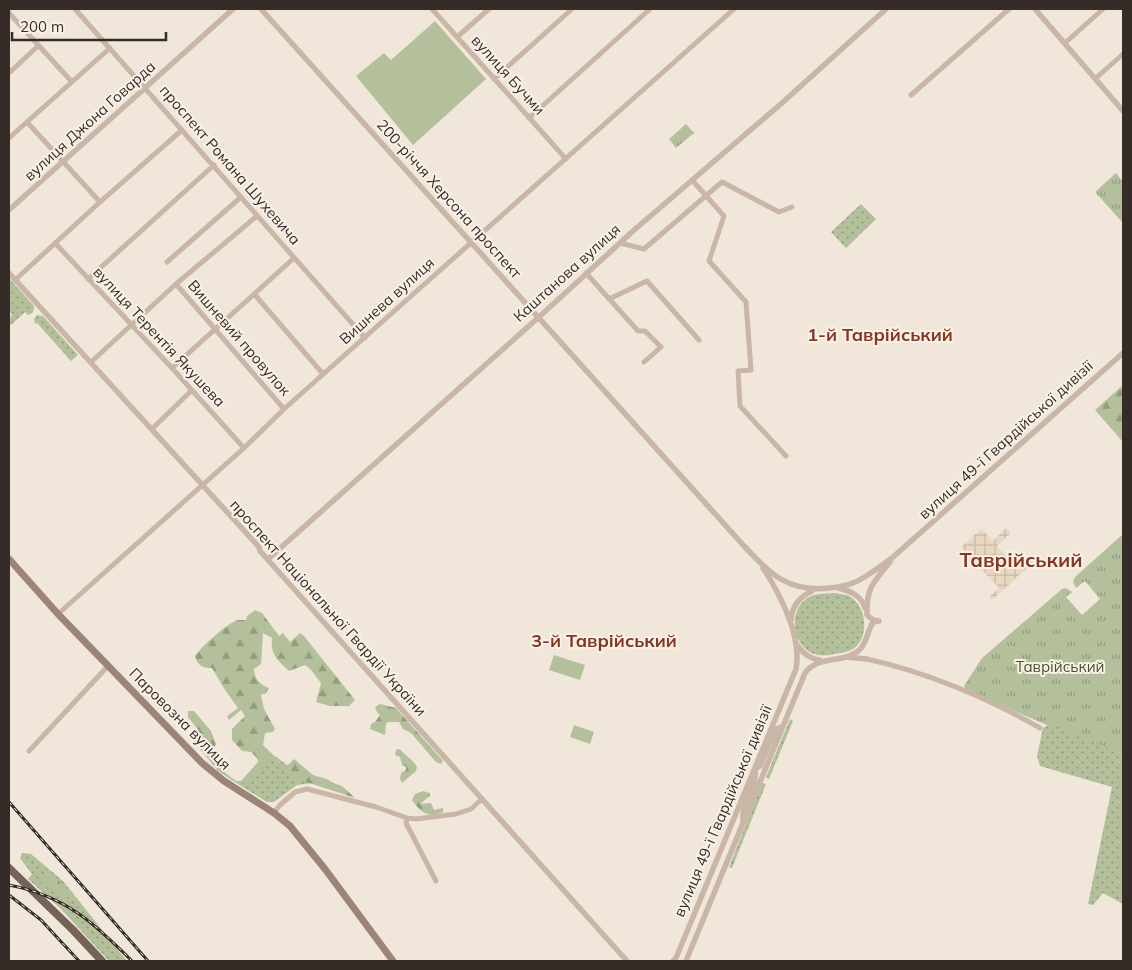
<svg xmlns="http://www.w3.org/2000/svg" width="1132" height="970" viewBox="0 0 1132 970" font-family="Mulish,sans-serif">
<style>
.grass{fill:url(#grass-dots)}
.forest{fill:url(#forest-firs)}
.park{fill:url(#park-tufts)}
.garden{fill:#b4c09b}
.plaza{fill:url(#plaza-grid)}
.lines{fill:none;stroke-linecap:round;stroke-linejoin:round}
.minor{stroke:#c9b6a7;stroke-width:5}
.tertiary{stroke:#c9b6a7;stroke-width:5.5}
.secondary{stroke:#9c8578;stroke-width:7}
.primary{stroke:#776258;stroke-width:8}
.rail-casing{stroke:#352b27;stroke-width:3}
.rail{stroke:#f9f0e7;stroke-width:1;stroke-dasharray:4;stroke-linecap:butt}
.labels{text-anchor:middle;stroke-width:4;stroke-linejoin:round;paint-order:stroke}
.street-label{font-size:15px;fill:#352b27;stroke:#f9f0e7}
.park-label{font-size:15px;fill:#45532b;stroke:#f9f0e7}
.quarter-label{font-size:18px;font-weight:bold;fill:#823822;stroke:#f9f0e7}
.district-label{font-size:20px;font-weight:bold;fill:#823822;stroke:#f9f0e7}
</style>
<defs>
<pattern id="grass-dots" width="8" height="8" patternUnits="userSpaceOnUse" patternTransform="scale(1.25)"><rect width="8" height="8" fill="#b4c09b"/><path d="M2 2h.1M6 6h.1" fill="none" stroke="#939c7e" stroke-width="1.8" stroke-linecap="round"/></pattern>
<pattern id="forest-firs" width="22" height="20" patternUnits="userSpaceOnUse" patternTransform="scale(1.25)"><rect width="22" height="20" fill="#b4c09b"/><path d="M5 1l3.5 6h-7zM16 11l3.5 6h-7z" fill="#939c7e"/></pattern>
<pattern id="park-tufts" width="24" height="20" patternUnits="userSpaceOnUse" patternTransform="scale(1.25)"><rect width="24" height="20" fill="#b4c09b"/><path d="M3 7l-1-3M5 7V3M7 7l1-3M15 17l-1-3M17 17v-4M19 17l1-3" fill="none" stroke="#939c7e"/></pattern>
<pattern id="plaza-grid" width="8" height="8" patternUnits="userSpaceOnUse" patternTransform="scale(1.25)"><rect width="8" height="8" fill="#e9d7c2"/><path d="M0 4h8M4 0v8" fill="none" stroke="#c8b9a7"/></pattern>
</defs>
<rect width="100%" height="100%" fill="#f1e6da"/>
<path class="grass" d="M 861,204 L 876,219 L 846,248 L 831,232 Z
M 9,278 L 34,306 C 34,310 33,314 28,315 L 25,312 L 11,325 L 9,322 L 12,314 L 9,311 Z
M 37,315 L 43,316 L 78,355 L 71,361 L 37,323 L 35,324 L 34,319 Z
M 834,593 C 839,594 845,594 849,596 C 867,605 870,638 853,649 C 847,652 841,653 835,654 C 829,655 824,656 819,655 C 792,651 785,608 811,596 C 818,593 827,594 834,593 Z
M 790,719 L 793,721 L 769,779 L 766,777 Z
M 1051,723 L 1123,754 L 1123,904 L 1103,893 L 1093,905 L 1088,904 L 1112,787 L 1040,766 L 1037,756 L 1043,728 Z
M 268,751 L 312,783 L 297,785 L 274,802 L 267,802 L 238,784 L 246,780 Z
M 762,783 L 766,784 L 732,868 L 729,867 Z
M 22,853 L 31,854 L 63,881 L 127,961 L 109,961 L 61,909 L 28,879 L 32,874 L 20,858 Z"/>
<path class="forest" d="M 1123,385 L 1123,442 L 1095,410 Z
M 255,610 L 262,613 L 279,636 L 283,633 L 290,642 L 300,633 L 304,636 L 355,700 L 349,706 L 330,706 L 316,702 L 321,683 L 311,670 L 305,665 L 289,671 C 277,660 270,654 272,638 L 263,633 L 261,664 L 254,669 C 254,678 260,685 269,688 L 266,693 L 261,695 L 264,709 L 275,729 L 273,732 L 265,733 L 263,745 L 272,754 L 249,781 L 238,784 L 218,771 L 191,738 L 199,731 L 188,717 L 188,711 L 194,711 L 211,731 L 216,744 L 212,752 C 215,765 225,773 236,781 L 241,781 L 258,762 L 257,758 L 251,752 L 242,751 L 232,740 L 232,729 L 245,716 L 241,710 L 229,720 L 227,716 L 238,708 L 225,690 L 212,668 C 202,668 198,666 195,656 C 202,646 227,623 238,620 C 240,620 243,620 246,620 L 247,616 Z
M 380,704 L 396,708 L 443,761 L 441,764 L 436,762 L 411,733 L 403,729 L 399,722 L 388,722 L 386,724 L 385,735 L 370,729 L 371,724 L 375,722 L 380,715 L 377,712 L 375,707 Z
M 400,749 C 405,756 413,759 417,767 L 416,771 L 402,783 L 400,779 L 401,773 L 406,770 L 406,767 L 402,765 L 400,757 L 395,755 L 396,750 Z
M 294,759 L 313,775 L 327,779 L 333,783 L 342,786 L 355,798 L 294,778 L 286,767 Z
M 423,791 L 430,793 L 430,796 L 420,804 L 431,803 L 434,810 L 443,808 L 443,812 C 429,819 420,812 412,800 L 415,794 Z
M 47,876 L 59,880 L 63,888 L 70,896 L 66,899 L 41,883 Z"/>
<path class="park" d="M 686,124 L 694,133 L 676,148 L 669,139 Z
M 1116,173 L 1123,182 L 1123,223 L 1095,192 Z
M 1123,534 L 1123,754 L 1051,724 L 1049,726 L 966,690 L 964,686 L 982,658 L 1062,589 L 1066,588 L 1072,592 L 1066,597 L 1082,615 L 1100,599 L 1085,581 L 1076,588 L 1073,582 L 1075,577 Z"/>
<path class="garden" d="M 435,21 L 486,79 L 413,145 L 356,76 L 384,53 L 391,60 Z
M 554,655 L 585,665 L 580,680 L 549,670 Z
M 574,725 L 594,732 L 590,744 L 570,737 Z"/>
<path class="plaza" d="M 1006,528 L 1011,533 L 997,546 L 1018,570 L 1032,557 L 1035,561 L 992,600 L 989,597 L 999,588 L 961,547 L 981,529 L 993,541 Z"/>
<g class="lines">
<path class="minor" d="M 75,9 L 365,338
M 432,9 L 566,159
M 9,13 L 72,82
M 457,37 L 489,9
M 1065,43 L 1103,9
M 9,73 L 38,46
M 1096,78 L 1123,54
M 494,79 L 572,9
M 911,95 L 1009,9
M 529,118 L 650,9
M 27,122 L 100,202
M 9,138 L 110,48
M 692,180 L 724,216 L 709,261 L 746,302 L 751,370 L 738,371 L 740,406 L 786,456
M 55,243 L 172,368 L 244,448
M 620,243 L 644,249 L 722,182 L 779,212 L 792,207
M 167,262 L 241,197
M 586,273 L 638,331 L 645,331 L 661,347 L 644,362
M 88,279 L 214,165
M 15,280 L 100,202 L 182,130
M 176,284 L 284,409
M 255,295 L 323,374
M 609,299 L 647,281 L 699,340
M 91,362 L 176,284 L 257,216
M 172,368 L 294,258
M 152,429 L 192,390
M 58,614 L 244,448 L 284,409 L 734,9
M 867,659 C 926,672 988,698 1040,728
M 29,751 L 108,666
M 274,813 L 279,806 L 295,792 L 307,789 L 376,807 L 407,818 L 416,819 L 456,814 L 471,809 L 482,799
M 407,818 L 406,823 L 436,881"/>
<path class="tertiary" d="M 261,9 L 744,546 C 771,574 788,593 830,588 C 841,587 854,584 863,578 C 873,572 883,565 892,558 L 1123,353
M 1035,9 L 1123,111
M 9,210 L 233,9
M 9,273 L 259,547 L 260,551 L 627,961
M 268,559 L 539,317 L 633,231 L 782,103 L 886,9
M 838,588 C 850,591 861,595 865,608
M 791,620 C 792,606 799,597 812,591
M 878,621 L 873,620 L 867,615 C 866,587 874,582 890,562
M 796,643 C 801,652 810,659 820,660
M 845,657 L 867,659
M 755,769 L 760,766 L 776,729 L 781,727
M 743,821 C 741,800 758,788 755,769
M 673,961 L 676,958 L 796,669 C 802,636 780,594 763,568
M 686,961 L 805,673 C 820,653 847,665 861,648 C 867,641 868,630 873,622 L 879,621"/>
<path class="secondary" d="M 9,559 L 58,614 L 202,763 L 224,781 L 274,813 L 290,826 L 325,869 L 393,961"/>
<path class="primary" d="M 9,868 L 73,930 L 102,961"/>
<g class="rail-casing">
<path id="rail" d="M 9,802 L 148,961
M 9,885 C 65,896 93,922 132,961
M 9,895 L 41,920 L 79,961"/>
</g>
<use href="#rail" class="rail"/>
</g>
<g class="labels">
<g class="street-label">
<text transform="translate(508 75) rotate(48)" y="5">вулиця Бучми</text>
<text transform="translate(90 121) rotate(-42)" y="5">вулиця Джона Говарда</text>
<text transform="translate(230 165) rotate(49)" y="5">проспект Романа Шухевича</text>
<text transform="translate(449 199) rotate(48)" y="5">200-річчя Херсона проспект</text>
<text transform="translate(567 273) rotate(-42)" y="5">Каштанова вулиця</text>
<text transform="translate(387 301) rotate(-42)" y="5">Вишнева вулиця</text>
<text transform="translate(159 337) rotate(47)" y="5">вулиця Терентія Якушева</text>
<text transform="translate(239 338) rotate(49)" y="5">Вишневий провулок</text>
<text transform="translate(1006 440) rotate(-42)" y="5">вулиця 49-ї Гвардійської дивізії</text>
<text transform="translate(328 608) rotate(48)" y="5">проспект Національної Гвардії України</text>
<text transform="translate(180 719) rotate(45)" y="5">Паровозна вулиця</text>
<text transform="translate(723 811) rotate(-67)" y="5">вулиця 49-ї Гвардійської дивізії</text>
</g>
<g class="park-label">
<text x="1060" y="672">Таврійський</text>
</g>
<g class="quarter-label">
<text x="880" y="341">1-й Таврійський</text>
<text x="604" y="647">3-й Таврійський</text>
</g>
<g class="district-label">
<text x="1021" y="567">Таврійський</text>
</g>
</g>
<rect width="1132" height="970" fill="none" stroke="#352b27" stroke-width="20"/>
<path d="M12 32v8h154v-8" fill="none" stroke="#352b27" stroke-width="2.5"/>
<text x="20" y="32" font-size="15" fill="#352b27" stroke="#f9f0e7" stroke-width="4" paint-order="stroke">200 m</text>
</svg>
